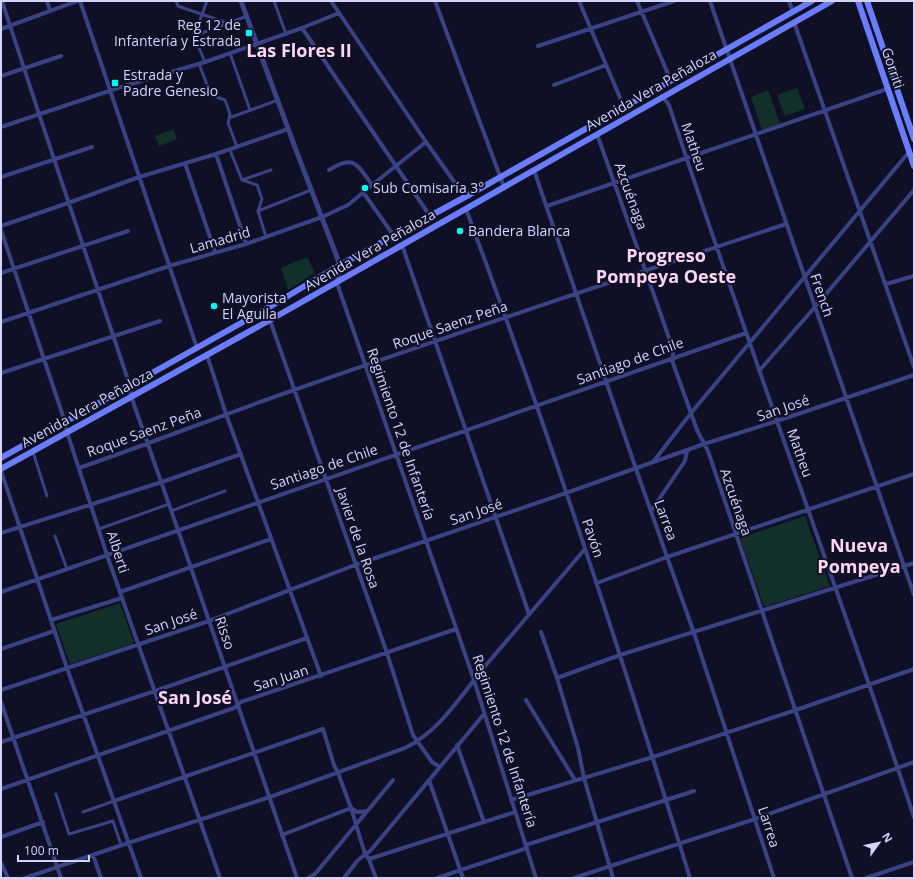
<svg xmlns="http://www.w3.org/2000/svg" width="915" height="879" viewBox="0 0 915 879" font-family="'Open Sans',sans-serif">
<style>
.green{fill:#122f2a}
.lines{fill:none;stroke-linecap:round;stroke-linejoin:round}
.pedestrian{stroke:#3a4284;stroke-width:3}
.minor{stroke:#3a4284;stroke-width:4}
.tertiary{stroke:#3a4284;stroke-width:5}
.secondary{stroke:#6a7cff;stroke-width:6}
.poi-dot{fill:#01fdf1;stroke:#0f0f25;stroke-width:1.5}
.labels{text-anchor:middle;stroke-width:4;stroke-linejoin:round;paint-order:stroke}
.poi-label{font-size:14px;fill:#d3d4ff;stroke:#0f0f25;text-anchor:start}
.street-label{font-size:14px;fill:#d3d4ff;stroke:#0f0f25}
.district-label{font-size:18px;font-weight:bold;fill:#ffd5f6;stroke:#0f0f25}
</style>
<rect width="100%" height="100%" fill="#0f0f25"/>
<path class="green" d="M 797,88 L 805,109 L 785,116 L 777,95 Z
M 768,90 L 780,124 L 762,130 L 751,97 Z
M 173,129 L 177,139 L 159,146 L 155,136 Z
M 307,257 L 315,273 L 288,290 L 281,268 Z
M 805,516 L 830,586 L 764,607 L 740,538 Z
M 120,603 L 134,643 L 70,664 L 56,624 Z"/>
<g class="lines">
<path class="pedestrian" d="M 176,1 L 178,6 L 227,23
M 274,1 L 286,34
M 194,36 L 247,16
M 230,53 L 250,110
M 205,62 L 194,36 L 207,1
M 199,64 L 211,95 L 225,100 L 230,114 L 228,123 L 237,147
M 229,118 L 278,100
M 230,150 L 242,180 L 257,185 L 262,199 L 258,211 L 266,237
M 242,180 L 271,170
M 258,211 L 311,190
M 33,452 L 47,496
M 171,511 L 225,491
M 99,529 L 169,504
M 55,536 L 67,569
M 56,794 L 69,834 L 113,821 L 121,845
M 83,812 L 114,801"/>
<path class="minor" d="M 2,1 L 39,114 L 130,386 L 131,396 L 178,530 L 297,878
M 47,1 L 50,11
M 80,1 L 197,348
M 331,1 L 426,142 L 465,197
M 435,1 L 504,187
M 579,1 L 624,107
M 637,1 L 671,81
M 710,1 L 914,595
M 789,1 L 793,12
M 794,22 L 914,367
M 302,28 L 430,216
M 1,29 L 77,1
M 538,46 L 674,1
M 1,76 L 61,56
M 554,85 L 606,65
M 663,97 L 669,105 C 747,344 835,579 914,817
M 1,127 L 118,88 L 205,62 L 302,28 L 339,13
M 597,134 L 660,312 L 673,350 L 673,363 L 697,430 L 708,451 L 852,878
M 216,154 L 246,244
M 185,163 L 215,252
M 329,170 C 354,154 357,164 372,185
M 534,170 L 636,469 L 694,633 L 774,878
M 1,177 L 92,147
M 363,192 L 394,236
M 547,206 L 887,89
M 466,209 C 548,429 621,653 690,878
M 1,226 L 68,203 L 139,177 L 216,154 L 288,129
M 1,230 L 65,422 L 67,432 L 107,555 L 220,878
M 402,245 L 529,614
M 1,273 L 128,231
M 337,283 L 474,680 L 536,878
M 886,284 L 914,276
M 266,309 L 387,653 L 413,735 L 432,762 L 440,767
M 1,322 L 169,266 L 246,244 L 322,217 L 348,205 L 372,185 L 426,142
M 207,355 L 226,414 L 321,676
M 759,371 L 815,307 L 914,190
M 1,373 L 160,321
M 653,462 L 691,413 L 909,152
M 79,468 C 151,443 222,415 294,390 C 457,333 622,278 786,224
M 1,471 L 67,668 L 141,878
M 651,511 L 685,461 L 687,451
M 1,533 L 162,482 L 241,454
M 597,583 L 667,557 L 914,474
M 1,592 L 746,333
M 120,592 L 271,539
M 51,620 L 122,598
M 541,632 L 557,678 L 578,748 L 584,778 L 613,878
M 1,649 L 54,631
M 557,678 L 620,655 L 914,563
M 1,690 L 209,621 L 355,565 L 566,493 L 704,444 L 777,421 L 914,375
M 526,700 L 575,780
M 1,702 L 61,878
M 1,742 L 155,691 L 307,638
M 457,745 L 484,822
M 429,780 L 463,878
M 1,789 L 234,708 L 241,702 L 456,629
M 511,800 L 653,757 L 796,710 L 914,669
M 114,801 L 323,729 L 334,765 L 338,773 L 351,808 L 365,854 L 369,859 L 515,812
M 282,835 L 351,808 L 357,812 L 367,811
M 1,837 L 43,822
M 526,845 L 694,791
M 93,855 L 101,878
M 369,859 L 376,878
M 1,863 L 8,878
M 25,878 L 128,843 L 270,797 L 405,748 C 440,731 462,694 486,665 C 519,626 552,588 585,549
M 308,878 L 315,874 L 393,780
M 344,878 L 358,860 L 371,850 L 484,714
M 437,878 L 527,848
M 574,878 L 755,819 L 914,762
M 866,878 L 914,862"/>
<path class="tertiary" d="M 241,1 L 296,150 L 340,265 L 337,283"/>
<path class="secondary" d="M 858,1 L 914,166
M 867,1 L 914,139
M 1,458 L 266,309 L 340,265 L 465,197 L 812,1
M 1,469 L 270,320 L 832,1"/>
</g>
<g class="poi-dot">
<rect x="245" y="29" width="8" height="8" rx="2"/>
<rect x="111" y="79" width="8" height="8" rx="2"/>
<circle cx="365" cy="188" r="4"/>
<circle cx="460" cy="231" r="4"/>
<circle cx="214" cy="306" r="4"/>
</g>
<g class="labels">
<g class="poi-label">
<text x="241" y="30" text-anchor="end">Reg 12 de<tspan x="241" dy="16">Infantería y Estrada</tspan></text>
<text x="123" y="80">Estrada y<tspan x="123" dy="16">Padre Genesio</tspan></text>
<text x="373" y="193">Sub Comisaría 3°</text>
<text x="468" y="236">Bandera Blanca</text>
<text x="222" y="303">Mayorista<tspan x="222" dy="16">El Aguila</tspan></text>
</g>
<g class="street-label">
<text transform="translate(893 68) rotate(71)" y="5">Gorriti</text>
<text transform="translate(651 90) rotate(-30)" y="5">Avenida Vera Peñaloza</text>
<text transform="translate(694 147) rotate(71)" y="5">Matheu</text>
<text transform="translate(631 196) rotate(70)" y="5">Azcuénaga</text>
<text transform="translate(220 240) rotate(-16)" y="5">Lamadrid</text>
<text transform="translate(370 250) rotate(-30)" y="5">Avenida Vera Peñaloza</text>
<text transform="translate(822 295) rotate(71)" y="5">French</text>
<text transform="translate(450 325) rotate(-19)" y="5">Roque Saenz Peña</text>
<text transform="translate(630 361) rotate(-20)" y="5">Santiago de Chile</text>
<text transform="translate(87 408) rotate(-29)" y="5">Avenida Vera Peñaloza</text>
<text transform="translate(783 408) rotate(-19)" y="5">San José</text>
<text transform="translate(144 432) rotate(-20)" y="5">Roque Saenz Peña</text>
<text transform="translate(401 434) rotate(71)" y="5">Regimiento 12 de Infantería</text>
<text transform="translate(800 453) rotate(70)" y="5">Matheu</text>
<text transform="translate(324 467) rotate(-19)" y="5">Santiago de Chile</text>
<text transform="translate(736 502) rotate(71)" y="5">Azcuénaga</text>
<text transform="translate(476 512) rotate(-19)" y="5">San José</text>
<text transform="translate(666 520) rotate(70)" y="5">Larrea</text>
<text transform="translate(358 538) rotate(71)" y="5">Javier de la Rosa</text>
<text transform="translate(593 538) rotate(71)" y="5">Pavón</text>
<text transform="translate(118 552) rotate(72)" y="5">Alberti</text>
<text transform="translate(171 622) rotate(-19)" y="5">San José</text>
<text transform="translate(225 633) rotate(71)" y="5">Risso</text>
<text transform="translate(281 678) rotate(-18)" y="5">San Juan</text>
<text transform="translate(505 741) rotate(72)" y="5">Regimiento 12 de Infantería</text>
<text transform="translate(769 827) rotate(72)" y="5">Larrea</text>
</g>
<g class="district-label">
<text x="299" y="57">Las Flores II</text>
<text x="666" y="262">Progreso<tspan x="666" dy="21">Pompeya Oeste</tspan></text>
<text x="859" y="552">Nueva<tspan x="859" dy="21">Pompeya</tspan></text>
<text x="195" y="704">San José</text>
</g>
</g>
<rect width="915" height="879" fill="none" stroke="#d3d4ff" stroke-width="4"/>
<g transform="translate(879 843) rotate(57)" stroke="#0f0f25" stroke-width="3" paint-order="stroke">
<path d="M0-3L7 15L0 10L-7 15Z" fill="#d3d4ff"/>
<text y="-6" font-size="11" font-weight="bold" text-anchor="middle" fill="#d3d4ff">N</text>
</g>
<path d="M18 855v6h71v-6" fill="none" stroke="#d3d4ff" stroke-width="2"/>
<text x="24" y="855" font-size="12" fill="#d3d4ff" stroke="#0f0f25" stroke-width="3" paint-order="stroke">100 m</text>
</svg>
